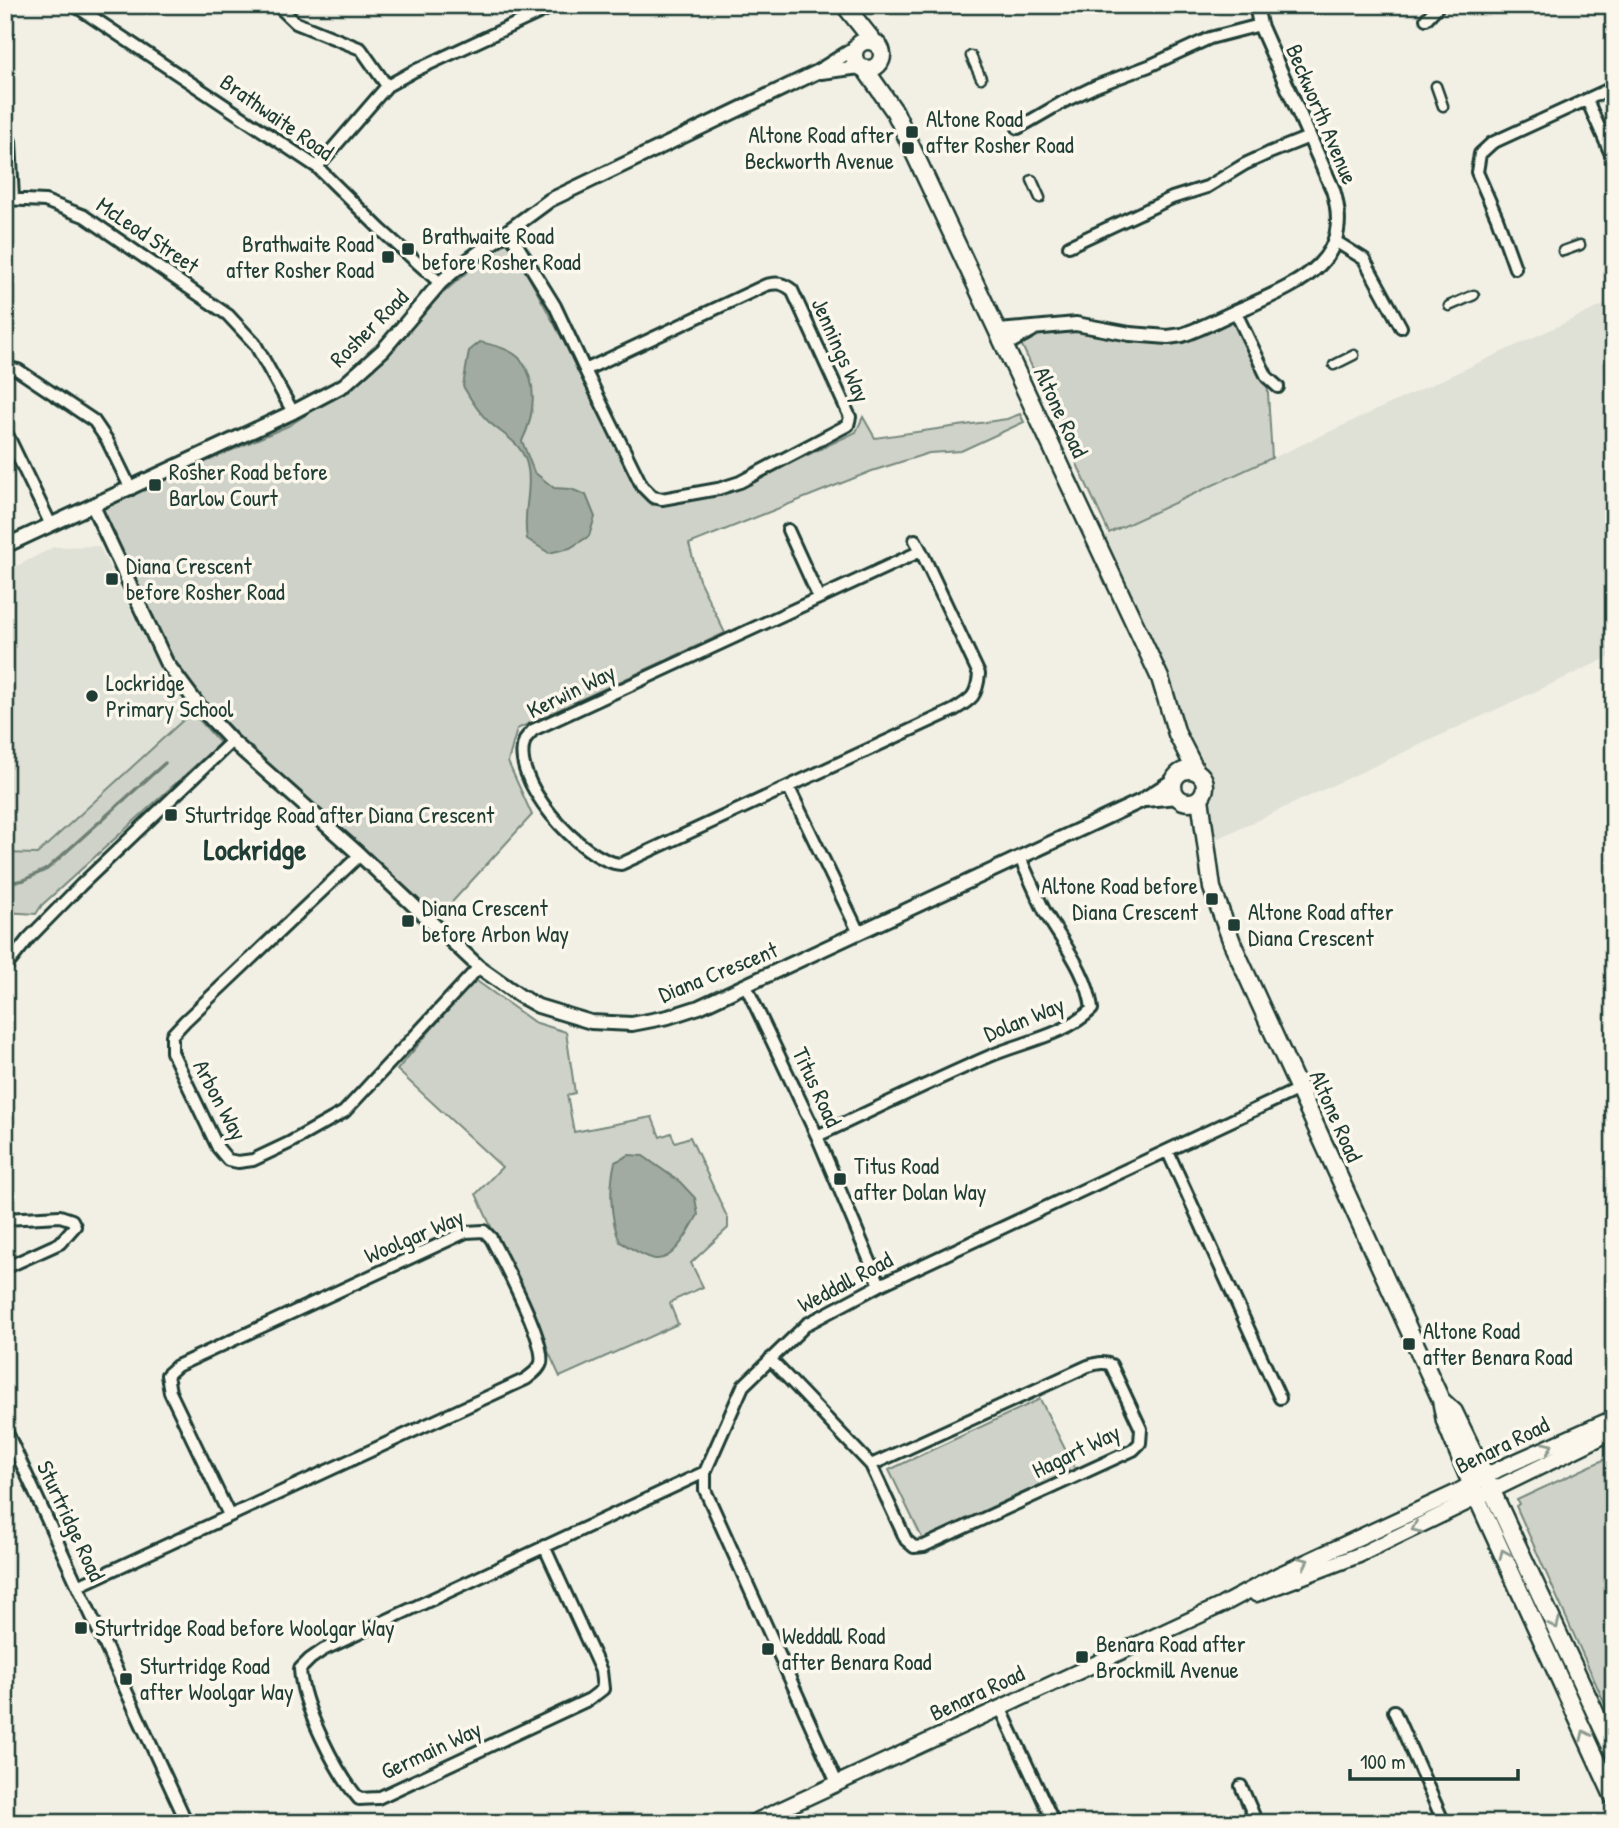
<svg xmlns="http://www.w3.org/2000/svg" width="1619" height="1828" viewBox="0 0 1619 1828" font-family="'Patrick Hand',sans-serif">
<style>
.built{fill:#e0e1d6}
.green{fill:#cfd2c8;stroke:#77887e;stroke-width:2}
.water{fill:#a2aba1;stroke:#6e7f75;stroke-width:2}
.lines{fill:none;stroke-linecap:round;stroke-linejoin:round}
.stream{stroke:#6e7f75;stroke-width:3.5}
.pedestrian-casing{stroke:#1f3d34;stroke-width:13}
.minor-casing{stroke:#1f3d34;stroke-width:16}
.tertiary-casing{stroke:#1f3d34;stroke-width:18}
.secondary-casing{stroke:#1f3d34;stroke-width:19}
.primary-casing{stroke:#1f3d34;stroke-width:21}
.pedestrian{stroke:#fbf7ec;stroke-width:8}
.minor{stroke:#fbf7ec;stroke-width:10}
.tertiary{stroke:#fbf7ec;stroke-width:12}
.secondary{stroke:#fbf7ec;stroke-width:14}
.primary{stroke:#fbf7ec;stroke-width:16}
.oneway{stroke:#8d9a90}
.poi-dot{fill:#1f3d34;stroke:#fbf7ec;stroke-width:2.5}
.labels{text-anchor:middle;stroke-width:7;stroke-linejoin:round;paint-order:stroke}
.street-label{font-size:23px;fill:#1f3d34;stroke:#fbf7ec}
.poi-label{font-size:23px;fill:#1f3d34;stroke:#fbf7ec;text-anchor:start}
.district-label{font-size:30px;font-weight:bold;fill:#1f3d34;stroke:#fbf7ec}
</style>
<rect width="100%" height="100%" fill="#f2f0e5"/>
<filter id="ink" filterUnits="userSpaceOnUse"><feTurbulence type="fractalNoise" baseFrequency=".0143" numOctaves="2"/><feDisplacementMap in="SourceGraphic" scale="14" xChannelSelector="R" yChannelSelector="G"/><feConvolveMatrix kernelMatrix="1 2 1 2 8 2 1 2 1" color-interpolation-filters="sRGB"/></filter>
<g filter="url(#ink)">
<path class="built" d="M 1614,300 L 1614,655 L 1206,844 L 1203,778 L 1096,540 Z
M 99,546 L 165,679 L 192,712 L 37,854 L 5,853 L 5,572 L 54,547 Z"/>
<path class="green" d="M 507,237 L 580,371 L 640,493 L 652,505 L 730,492 L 856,432 L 863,417 L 875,438 L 1007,419 L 1020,414 L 1024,422 L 961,451 L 929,453 L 872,471 L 689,544 L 699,580 L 725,633 L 517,729 L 508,762 L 532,815 L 431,925 L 188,693 L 94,510 L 288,426 L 347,389 L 442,294 Z
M 1235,311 L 1267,377 L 1272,458 L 1109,533 L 1019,339 L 1033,329 L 1076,324 L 1168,337 Z
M 192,712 L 220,743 L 42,905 L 36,914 L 5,912 L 5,853 L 37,854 Z
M 474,979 L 534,1022 L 566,1032 L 575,1093 L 567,1095 L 574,1132 L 652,1117 L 660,1137 L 671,1133 L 675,1142 L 690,1137 L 728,1219 L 728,1228 L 691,1263 L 703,1287 L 672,1301 L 670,1304 L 678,1324 L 560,1377 L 476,1194 L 502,1167 L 397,1070 Z
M 1040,1399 L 1076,1471 L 924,1542 L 889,1470 Z
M 1614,1455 L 1614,1724 L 1516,1506 L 1519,1504 L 1517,1500 Z"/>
<path class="water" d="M 480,342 C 493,345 512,349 521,360 C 539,383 534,417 522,441 L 534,472 L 554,488 L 571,489 L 586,495 L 595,517 L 589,536 L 570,548 L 549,553 L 527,539 C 522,513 532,492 528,469 C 524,443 505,437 488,421 C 477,411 470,398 463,386 L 469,351 Z
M 629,1155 L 643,1156 L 680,1182 L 695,1198 L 698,1215 C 690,1228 675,1261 656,1259 C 645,1258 630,1247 620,1242 C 610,1218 609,1187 615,1162 Z"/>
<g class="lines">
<path class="stream" d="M 5,884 L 24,880 L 47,869 L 165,763"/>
<g class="pedestrian-casing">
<path id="pedestrian" d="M 971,56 L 981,78
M 1436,86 L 1443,106
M 1032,180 L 1040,198
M 1563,251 L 1580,245
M 1449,306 L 1474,295
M 1334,365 L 1354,355"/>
</g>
<g class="minor-casing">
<path id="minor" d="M 74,5 L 317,167 L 381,230 L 440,283
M 277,5 L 296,23 L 361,49 L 387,86
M 1426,19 L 1439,5
M 1587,100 L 1614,161
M 1018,128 L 1063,102 L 1096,86 L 1149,66 L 1210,38 L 1260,25
M 10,141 L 13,198
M 317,167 L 387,86 L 414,71 L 556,5
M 5,199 L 45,201 L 84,216 L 228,315 L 255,344 L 293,412
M 508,230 L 555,306 L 585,370 L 766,285 C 777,282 783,283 792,290 L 850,417 L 848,425 L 740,482 L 718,489 L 662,499 L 653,497 L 642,486 L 585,370
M 1335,241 L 1364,259 L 1401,327
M 1069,246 L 1172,198 L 1207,187 L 1245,164 L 1269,153 L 1309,137
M 1515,268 L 1497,218 L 1477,172 L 1480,154 L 1492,143 L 1614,87
M 1235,311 L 1267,377 L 1278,387
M 5,367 L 18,370 L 94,421 L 107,440 L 131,489
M 5,430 L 51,525
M 788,530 L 819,598
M 915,540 L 921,551 L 979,674 C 977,696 972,699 954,710 L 621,864 C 583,862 505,777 526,738 C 528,735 531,733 533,730 L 921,551
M 789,788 L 859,933
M 360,855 L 185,1021 L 172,1035 L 172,1052 L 218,1148 L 228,1160 L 238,1162 L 253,1160 L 289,1143 L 344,1112 L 479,967
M 5,968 L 28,939 L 81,885 L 232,741
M 746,986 L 817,1136 L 880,1285
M 817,1136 C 875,1109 932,1081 990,1056 C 1023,1042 1066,1035 1092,1009 C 1088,973 1062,942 1045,912 C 1036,894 1028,875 1020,858
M 1168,1152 L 1280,1398
M 5,1219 L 60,1216 L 72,1220 L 75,1226 L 60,1243 L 5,1268
M 770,1359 L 871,1465 L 1088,1366 C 1096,1364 1103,1361 1111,1365 L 1141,1429 L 1140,1443 L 1133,1450 L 924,1546 L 914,1547 L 906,1540 L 871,1465
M 5,1428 L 187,1823
M 544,1546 L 601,1671 L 603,1689 L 590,1699 L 378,1798 L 359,1799 C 335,1771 302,1705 300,1669 L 310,1659 L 323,1650 L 705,1472
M 78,1586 L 526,1379 C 531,1375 539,1370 541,1363 C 546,1341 503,1262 491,1238 L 484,1231 L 466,1232 L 177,1366 L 167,1375 L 170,1392 L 229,1515
M 1000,1707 L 1054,1823
M 1394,1711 L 1444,1823
M 837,1783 L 705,1490 L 705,1472 L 743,1386 L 807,1324 L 880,1285 L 1299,1089
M 1241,1786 L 1257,1823
M 5,1818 L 7,1823"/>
</g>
<g class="tertiary-casing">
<path id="tertiary" d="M 821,72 L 860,67
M 999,331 L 1076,324 L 1130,334 L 1168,337 L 1182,335 C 1204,328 1224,316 1246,307 C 1300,283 1355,261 1333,190 L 1260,25 L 1256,5
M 1005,345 L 1032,330
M 93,506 L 166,662 L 198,705 L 232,741 L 360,855 L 479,967 L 520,996 L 538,1006 L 591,1022 L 632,1024 L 668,1017 L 699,1007 L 1141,801 L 1175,779
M 5,546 L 293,412 L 344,385 L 383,350 L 440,283 L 455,270 L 550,200 L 817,72 L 855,48
M 1145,800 L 1178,797"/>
</g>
<g class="secondary-casing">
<path id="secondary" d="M 1256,1594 L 1359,1555 L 1614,1431
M 752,1823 L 1222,1605 L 1280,1574 L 1457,1492 L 1499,1469 L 1614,1418"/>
</g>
<g class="primary-casing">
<path id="primary" d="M 846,7 L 873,41
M854 55a14 14 0 1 1 28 0a14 14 0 1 1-28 0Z
M 865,69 L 895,112 L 1160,678 L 1177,734 L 1196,771
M1173 786a16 16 0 1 1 32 0a16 16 0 1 1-32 0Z
M 1200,798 L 1212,888 L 1233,945 L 1441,1400 L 1445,1421 L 1477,1498 L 1614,1798
M 1441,1400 L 1454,1412 L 1485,1476 L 1614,1753"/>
</g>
<use href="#pedestrian" class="pedestrian"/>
<use href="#minor" class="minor"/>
<use href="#tertiary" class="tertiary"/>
<use href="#secondary" class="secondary"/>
<use href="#primary" class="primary"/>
</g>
<defs><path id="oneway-chevron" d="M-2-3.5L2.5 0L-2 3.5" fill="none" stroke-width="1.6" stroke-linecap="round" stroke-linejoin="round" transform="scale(1.75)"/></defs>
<g class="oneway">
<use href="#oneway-chevron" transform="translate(1548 1447) rotate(-24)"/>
<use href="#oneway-chevron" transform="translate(1416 1528) rotate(155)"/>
<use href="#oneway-chevron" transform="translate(1504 1554) rotate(-114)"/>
<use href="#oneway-chevron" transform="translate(1304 1562) rotate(-25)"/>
<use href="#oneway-chevron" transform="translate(1555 1624) rotate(65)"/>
<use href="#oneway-chevron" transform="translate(1585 1735) rotate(-115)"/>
</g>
</g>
<g class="poi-dot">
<rect x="905" y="125" width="14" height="14" rx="3.5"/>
<rect x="901" y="141" width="14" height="14" rx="3.5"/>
<rect x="401" y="242" width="14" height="14" rx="3.5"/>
<rect x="381" y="250" width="14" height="14" rx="3.5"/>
<rect x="148" y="478" width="14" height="14" rx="3.5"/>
<rect x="105" y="572" width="14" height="14" rx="3.5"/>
<circle cx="92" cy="696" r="7"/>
<rect x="164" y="808" width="14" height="14" rx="3.5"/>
<rect x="1205" y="892" width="14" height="14" rx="3.5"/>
<rect x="401" y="914" width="14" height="14" rx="3.5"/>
<rect x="1227" y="918" width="14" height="14" rx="3.5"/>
<rect x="833" y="1172" width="14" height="14" rx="3.5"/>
<rect x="1402" y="1337" width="14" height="14" rx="3.5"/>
<rect x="74" y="1621" width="14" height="14" rx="3.5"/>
<rect x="761" y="1642" width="14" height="14" rx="3.5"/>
<rect x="1075" y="1650" width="14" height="14" rx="3.5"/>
<rect x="119" y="1672" width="14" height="14" rx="3.5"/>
</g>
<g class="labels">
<g class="street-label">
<text transform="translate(1322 114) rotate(67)" y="8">Beckworth Avenue</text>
<text transform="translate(277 117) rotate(35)" y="8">Brathwaite Road</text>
<text transform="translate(148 235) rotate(34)" y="8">McLeod Street</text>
<text transform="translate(369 328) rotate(-45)" y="8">Rosher Road</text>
<text transform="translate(841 350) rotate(66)" y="8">Jennings Way</text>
<text transform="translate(1061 412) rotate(65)" y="8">Altone Road</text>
<text transform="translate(571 691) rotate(-26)" y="8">Kerwin Way</text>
<text transform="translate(718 972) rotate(-22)" y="8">Diana Crescent</text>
<text transform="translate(1024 1019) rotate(-22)" y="8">Dolan Way</text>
<text transform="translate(817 1087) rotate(65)" y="8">Titus Road</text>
<text transform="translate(220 1100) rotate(62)" y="8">Arbon Way</text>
<text transform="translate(1336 1116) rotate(66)" y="8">Altone Road</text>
<text transform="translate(414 1236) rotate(-23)" y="8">Woolgar Way</text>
<text transform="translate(845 1282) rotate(-28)" y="8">Weddall Road</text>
<text transform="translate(1502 1445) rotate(-26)" y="8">Benara Road</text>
<text transform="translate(1076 1451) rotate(-26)" y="8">Hagart Way</text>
<text transform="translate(71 1521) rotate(65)" y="8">Sturtridge Road</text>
<text transform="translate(977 1693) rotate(-25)" y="8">Benara Road</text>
<text transform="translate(431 1750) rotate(-25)" y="8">Germain Way</text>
</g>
<g class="poi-label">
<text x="926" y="127">Altone Road<tspan x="926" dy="26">after Rosher Road</tspan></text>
<text x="894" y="143" text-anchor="end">Altone Road after<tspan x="894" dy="26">Beckworth Avenue</tspan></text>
<text x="422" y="244">Brathwaite Road<tspan x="422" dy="26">before Rosher Road</tspan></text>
<text x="374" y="252" text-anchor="end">Brathwaite Road<tspan x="374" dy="26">after Rosher Road</tspan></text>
<text x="169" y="480">Rosher Road before<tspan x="169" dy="26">Barlow Court</tspan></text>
<text x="126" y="574">Diana Crescent<tspan x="126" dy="26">before Rosher Road</tspan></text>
<text x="106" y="691">Lockridge<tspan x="106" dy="26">Primary School</tspan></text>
<text x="185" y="823">Sturtridge Road after Diana Crescent</text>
<text x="1198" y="894" text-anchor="end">Altone Road before<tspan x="1198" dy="26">Diana Crescent</tspan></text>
<text x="422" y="916">Diana Crescent<tspan x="422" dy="26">before Arbon Way</tspan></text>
<text x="1248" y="920">Altone Road after<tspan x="1248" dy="26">Diana Crescent</tspan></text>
<text x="854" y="1174">Titus Road<tspan x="854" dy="26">after Dolan Way</tspan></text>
<text x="1423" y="1339">Altone Road<tspan x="1423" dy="26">after Benara Road</tspan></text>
<text x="95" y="1636">Sturtridge Road before Woolgar Way</text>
<text x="782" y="1644">Weddall Road<tspan x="782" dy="26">after Benara Road</tspan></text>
<text x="1096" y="1652">Benara Road after<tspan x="1096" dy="26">Brockmill Avenue</tspan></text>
<text x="140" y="1674">Sturtridge Road<tspan x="140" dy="26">after Woolgar Way</tspan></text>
</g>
<g class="district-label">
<text x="255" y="860">Lockridge</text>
</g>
</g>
<rect width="1619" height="1828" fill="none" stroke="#fbf7ec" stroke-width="28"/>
<rect x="14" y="14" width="1591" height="1800" fill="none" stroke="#1f3d34" stroke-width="2.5" filter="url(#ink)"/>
<path d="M1350 1769v10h168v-10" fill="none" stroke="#1f3d34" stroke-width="3.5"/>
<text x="1360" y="1769" font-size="21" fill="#1f3d34" stroke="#fbf7ec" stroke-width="5" paint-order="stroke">100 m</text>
</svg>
